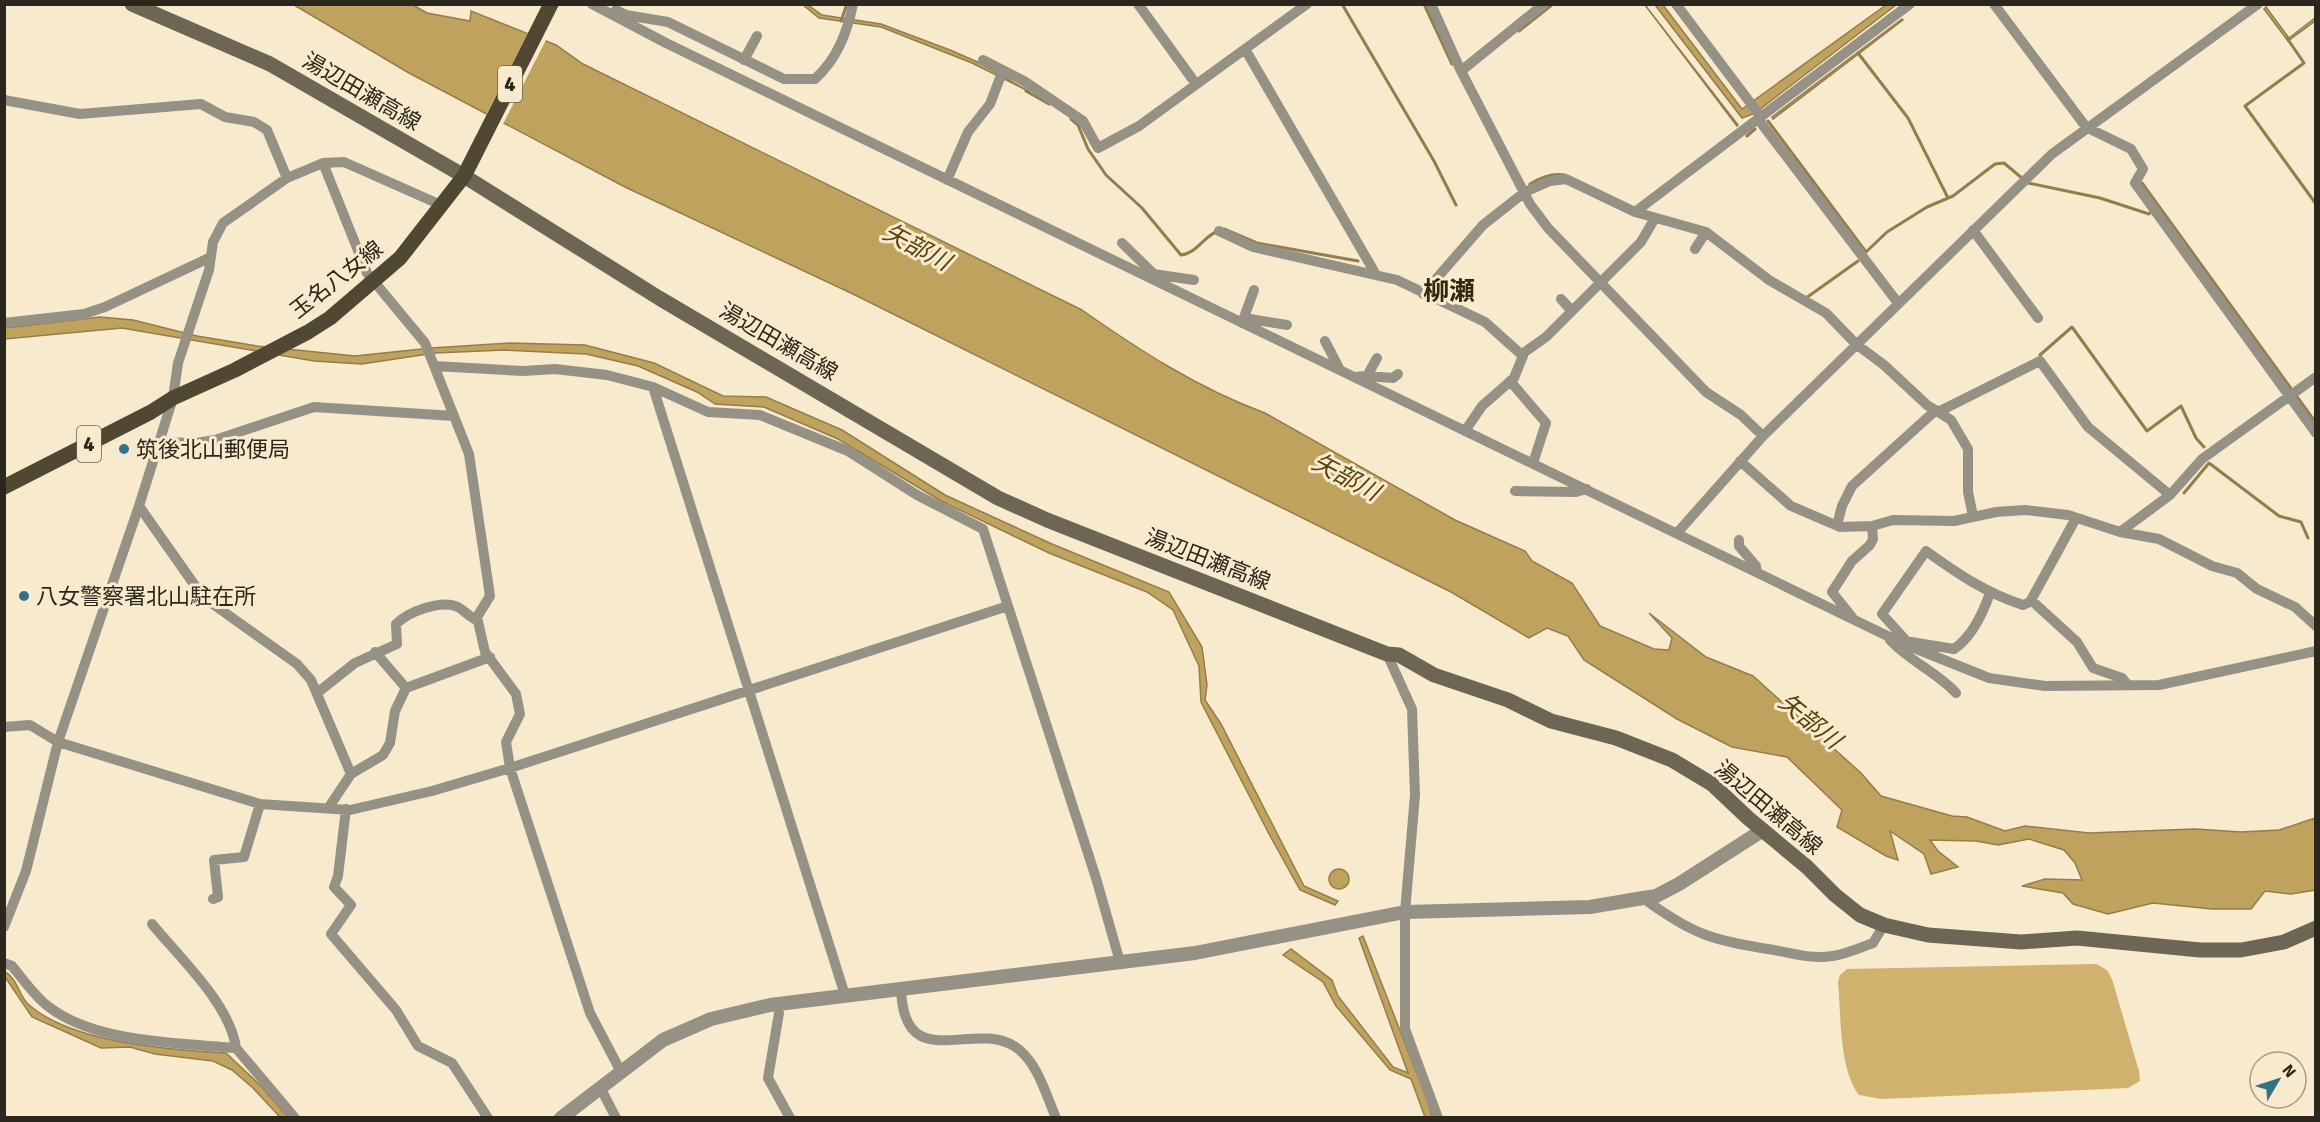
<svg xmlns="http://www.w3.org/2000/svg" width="2320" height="1122" viewBox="0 0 2320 1122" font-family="Signika,'Noto Sans JP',sans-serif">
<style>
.forest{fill:#d0b16e}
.water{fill:#c0a25f;stroke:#947d4b;stroke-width:1.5}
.pier{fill:#f8eacd}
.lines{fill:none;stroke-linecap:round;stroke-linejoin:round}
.stream{stroke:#947d4b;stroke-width:3}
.minor{stroke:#969185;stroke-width:10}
.tertiary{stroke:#969185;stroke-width:14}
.secondary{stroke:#6e6655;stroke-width:15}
.primary{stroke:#514834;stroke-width:15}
.poi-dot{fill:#327286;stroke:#f8eacd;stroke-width:2}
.labels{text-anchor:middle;stroke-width:6;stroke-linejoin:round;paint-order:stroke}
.shield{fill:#f8eacd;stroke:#696251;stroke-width:1.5}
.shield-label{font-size:21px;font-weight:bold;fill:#2c271c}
.street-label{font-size:22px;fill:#2c271c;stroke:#f8eacd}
.poi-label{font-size:22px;fill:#2c271c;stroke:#f8eacd;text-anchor:start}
.water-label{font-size:24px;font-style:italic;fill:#56420a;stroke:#f8eacd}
.quarter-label{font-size:26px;font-weight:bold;fill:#322810;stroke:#f8eacd}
</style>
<rect width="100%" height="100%" fill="#f8eacd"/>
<path class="forest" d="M 2096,964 L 2107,970 L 2112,979 L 2139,1071 L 2140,1081 L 2128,1088 L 1881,1099 L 1859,1095 C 1839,1069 1841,1014 1838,982 L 1840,975 L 1847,969 Z"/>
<path class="water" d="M 294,5 L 413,5 L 427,13 L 470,21 L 471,11 L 556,45 L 583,64 L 1082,310 C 1139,350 1199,389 1265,413 L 1455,520 L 1525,551 L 1532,561 L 1572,583 L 1600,626 L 1654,649 L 1669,650 L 1672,638 L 1649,613 L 1706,657 L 1753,676 L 1861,773 L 1881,796 L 1952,816 L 1967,817 L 2005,831 L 2025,826 L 2089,833 L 2195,829 L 2241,832 L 2279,830 L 2315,818 L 2315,890 L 2291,894 L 2265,891 L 2251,909 L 2212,909 L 2153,903 L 2108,914 L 2073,904 L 2063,893 L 2022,886 L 2045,879 L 2082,880 L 2075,863 L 2064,850 L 2029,839 L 1998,845 L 1976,841 L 1930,840 L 1938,851 L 1958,867 L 1931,874 L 1924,854 L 1890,831 L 1898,860 L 1886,856 L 1837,827 L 1842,810 L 1787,757 L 1732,747 L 1677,719 L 1584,660 L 1568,636 L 1547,628 L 1529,638 L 1451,592 L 853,294 L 625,187 L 409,73 Z
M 803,5 L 808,5 L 822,15 L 881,24 L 950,50 L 980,63 L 1030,92 L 972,63 L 881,27 L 819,18 Z
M 1645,5 L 1738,125 L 1737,126 Z
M 1655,5 L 1663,5 L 1742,109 L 1886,5 L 1896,5 L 1755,113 L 1742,118 Z
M 2266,7 L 2289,38 L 2315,18 L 2315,21 L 2288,41 L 2264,9 Z
M 1902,19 L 1903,20 L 1773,119 L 1772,117 Z
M 100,317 L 133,320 L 197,336 L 257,346 L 355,356 L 431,348 L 510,343 L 585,345 L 654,363 L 723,396 L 766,397 L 842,430 L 945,495 L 1052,544 L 1169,592 L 1202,647 L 1207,685 L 1205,700 L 1221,724 L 1304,886 L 1338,901 L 1335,905 L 1300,890 L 1269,834 L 1201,702 L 1199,666 L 1173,610 L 1147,592 L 1049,553 L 941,501 L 838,439 L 764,407 L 715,404 L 697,392 L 638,366 L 586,354 L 505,350 L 435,353 L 362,364 L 314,361 L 122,328 L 5,339 L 5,328 Z
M1329 879a10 10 0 1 1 20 0a10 10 0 1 1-20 0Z
M 1363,936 L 1428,1102 L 1432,1117 L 1425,1117 L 1411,1079 L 1390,1070 L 1336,1006 L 1323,982 L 1283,955 L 1291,949 L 1332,980 L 1338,996 L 1393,1067 L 1408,1073 L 1359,938 Z
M 4,971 C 18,979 18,994 28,1004 C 71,1043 170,1050 226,1053 L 261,1086 L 288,1117 L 280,1117 L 253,1088 L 232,1070 L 213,1061 L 155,1054 L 130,1047 L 101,1048 L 32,1017 L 5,977 Z"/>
<path class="pier" d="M 529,31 L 547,38 L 502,126 L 485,117 Z"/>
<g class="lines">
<path class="stream" d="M 1342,4 L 1434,161 L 1456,205
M 1424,4 L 1452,64
M 841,21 L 847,4
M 1519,31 L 1553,4
M 2287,38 L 2304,63 L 2245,106 L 2316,204
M 1858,53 L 1908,118 L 1948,198
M 1026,91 L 1049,104
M 1071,119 L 1078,125 L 1088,149 L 1106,175 L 1142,208 L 1181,255 C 1196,254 1204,236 1218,231
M 1768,121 L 1866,252 L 1887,232 L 1927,207 L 1953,196 L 1995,164 L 2004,163 L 2023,179
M 1747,136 L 1755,129
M 2028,183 L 2100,198 L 2149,214 L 2151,212
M 2142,183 L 2316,423
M 1530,184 C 1541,177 1552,173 1565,175
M 1224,229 L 1257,243 L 1358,261
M 1806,298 L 1858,261
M 2040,355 L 2072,327 L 2147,431 L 2181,406 L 2196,438 L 2204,447
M 2184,493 L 2209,463 L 2279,516 L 2301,522 L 2308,538"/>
<path class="minor" d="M 592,4 L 666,43 L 1904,644 L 1989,678 L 2045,686 L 2159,685 L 2316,651
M 1138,4 L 1196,84
M 1431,4 L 1460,69 L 1530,204 L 1548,228 L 1706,392 L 1741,415 L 1763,436
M 1676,4 L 1761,117
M 1994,4 L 2086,127 L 2131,149 L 2143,169 L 2135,183 L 2316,433
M 616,10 L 626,15 L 668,22 L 784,79 L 815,79 C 837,59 847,33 853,4
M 1245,49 L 1375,273
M 744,60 L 757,36
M 983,60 L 1024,81 L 1083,121 L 1098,148 L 1139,126 L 1307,4
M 1461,71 L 1544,4
M 4,100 L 80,114 L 201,104 L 225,117 L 254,122 L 267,130 L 287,178
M 1758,119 L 1898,303
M 323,163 L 367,273 L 425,343 L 469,454 L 490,596 L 477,617 L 485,652 L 516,694 L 520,714 L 506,742 L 510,768 L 590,1013 L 620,1070
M 947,180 L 968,132 L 990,104 L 1000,78 L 1006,72
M 1635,212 L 1910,4
M 1973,230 L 2038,318
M 1219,231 L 1253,247 L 1397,280 L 1485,322 L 1523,356 L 1514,378 L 1482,406 L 1465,431
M 1122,243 L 1162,282
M 1695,249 L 1706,232
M 1153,274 L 1194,280
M 1423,294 L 1483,225 L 1525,192 L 1550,181 L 1566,179 L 1635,212 L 1706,232 L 1769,280 L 1826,313 L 1856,344 L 1884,365 L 1927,405 L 1951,420 L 1968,449 L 1968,492 L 1973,516
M 1561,299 L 1572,311
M 1244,318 L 1287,325
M 4,323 L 84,314 L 105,307 L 211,257
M 1242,323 L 1254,290
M 1325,341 L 1340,370
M 1522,354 L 1546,337 L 1641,242 L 1655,218
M 434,366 L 523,371 L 555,369 L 607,375 L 653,387 L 708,412 L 760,415 L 848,451 L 917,495 L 983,529 L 1096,878 L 1120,962
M 1367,376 L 1377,358
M 1355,377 L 1367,376 L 1393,378 L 1398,374
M 1510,381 L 1546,423 L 1533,463
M 653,387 L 845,995
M 1938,412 L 2040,361 L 2088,427 L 2170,495
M 159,442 L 196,443 L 215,440 L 314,407 L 454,416
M 1740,461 L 1791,506 L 1840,527 L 1872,526 L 1893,520 L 1954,521 L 1996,512 L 2025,510 L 2068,515 L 2120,532 L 2159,539 L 2212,566 L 2237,573 L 2257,589 L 2295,607 L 2316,626
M 1515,491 L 1576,492 L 1587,489
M 139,506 L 203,597 L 297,664 L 311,680 L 351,774
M 1837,525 L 1842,506 L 1852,486 L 1936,410
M 1678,532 L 1763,436 L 2052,154 L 2258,4
M 2120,532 L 2170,495 L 2202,459 L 2316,377
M 1739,540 L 1739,546 L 1756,566 L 1757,572
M 2031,600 L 2077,642 L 2093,668 L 2122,678 L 2128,685
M 1852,617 L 1832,592 L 1852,561 L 1870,545 L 1873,539 L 1872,526
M 1890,640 C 1909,661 1937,672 1956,693
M 1911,642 L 1954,649 C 1972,637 1983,613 1990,593
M 1911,646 L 1882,614 L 1926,551 C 1958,574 1986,593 2023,605 L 2030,602 L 2076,518
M 375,652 L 406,688
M 1387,654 L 1412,709 L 1415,795 L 1405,912 L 1405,1029 L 1438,1118
M 317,693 L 355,663 L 397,644 L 396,624 C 408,612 441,599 458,607 C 465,611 469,617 477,620
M 4,727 L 30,725 L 58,742 L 260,804 L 350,810 L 432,791 L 510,768 L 1008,606
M 329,807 L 351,774 L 383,755 L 390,743 L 395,711 L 406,688 L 490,657
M 346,809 L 338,876 L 334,887 L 351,905 L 331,934 L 396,1010 L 418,1046 L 452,1063 L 488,1118
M 1643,898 C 1694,936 1713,940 1774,950 C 1796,954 1809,959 1833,956 C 1846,954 1860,948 1873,943 L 1884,925
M 213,899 L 218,897 L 214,860 L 244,857 L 260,804
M 152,924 C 180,958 230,1004 236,1048
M 4,927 L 26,871 L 58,742 L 139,506 L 173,398 L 178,363 L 209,270 L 213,242 L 223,223 L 287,178 L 323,163 L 344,162 L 441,205
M 4,963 L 12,966 C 23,979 35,997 49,1007 C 96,1043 179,1043 236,1048 L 295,1118
M 901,989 C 904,1076 972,1020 1014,1046 C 1037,1060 1046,1095 1056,1118
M 779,1013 L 768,1078 L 790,1118
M 600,1087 L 616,1118"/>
<path class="tertiary" d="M 561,1118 L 663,1040 L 711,1019 L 770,1005 L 1195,953 L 1405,912 L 1590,907 L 1643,898 L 1656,896 L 1679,884 L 1763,830"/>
<path class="secondary" d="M 132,4 L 270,64 L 464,176 L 659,298 L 998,498 L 1047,520 L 1387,654 L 1399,655 L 1434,675 L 1508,700 L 1551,721 L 1616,738 L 1672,760 L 1712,784 L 1748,818 L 1807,867 L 1835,895 L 1860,915 L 1884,925 L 1928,935 L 2021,942 L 2077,938 L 2200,950 L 2241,950 L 2284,942 L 2316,928"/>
<path class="primary" d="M 4,487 L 151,412 L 173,398 L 235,370 L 308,332 L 330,318 L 400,258 L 464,176 L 551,4"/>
</g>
<g class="poi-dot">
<circle cx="124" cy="449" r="6"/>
<circle cx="24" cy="596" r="6"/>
</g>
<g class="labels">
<g class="shield">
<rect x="498" y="66" width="24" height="36" rx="4.5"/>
<rect x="77" y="426" width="24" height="36" rx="4.5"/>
</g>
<g class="shield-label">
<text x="510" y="91">4</text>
<text x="89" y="451">4</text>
</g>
<g class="street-label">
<text transform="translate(362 91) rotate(30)" y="8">湯辺田瀬高線</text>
<text transform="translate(336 279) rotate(-38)" y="8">玉名八女線</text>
<text transform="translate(779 341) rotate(30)" y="8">湯辺田瀬高線</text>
<text transform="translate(1208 559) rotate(21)" y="8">湯辺田瀬高線</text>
<text transform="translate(1769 807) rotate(40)" y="8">湯辺田瀬高線</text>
</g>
<g class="poi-label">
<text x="136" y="457">筑後北山郵便局</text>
<text x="36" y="604">八女警察署北山駐在所</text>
</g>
<g class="water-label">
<text transform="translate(917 247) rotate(28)" y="8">矢部川</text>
<text transform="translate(1346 477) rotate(28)" y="8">矢部川</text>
<text transform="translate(1810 721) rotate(39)" y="8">矢部川</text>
</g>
<g class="quarter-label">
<text x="1449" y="300">柳瀬</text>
</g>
</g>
<rect width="2320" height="1122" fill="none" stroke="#2c271c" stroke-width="12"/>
<g transform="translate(2278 1080) rotate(51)"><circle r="28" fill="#f8eacd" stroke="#a69c86" stroke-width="1.5"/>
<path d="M0-4.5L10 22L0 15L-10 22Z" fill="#327286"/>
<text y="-9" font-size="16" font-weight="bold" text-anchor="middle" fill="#2c271c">N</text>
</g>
</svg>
